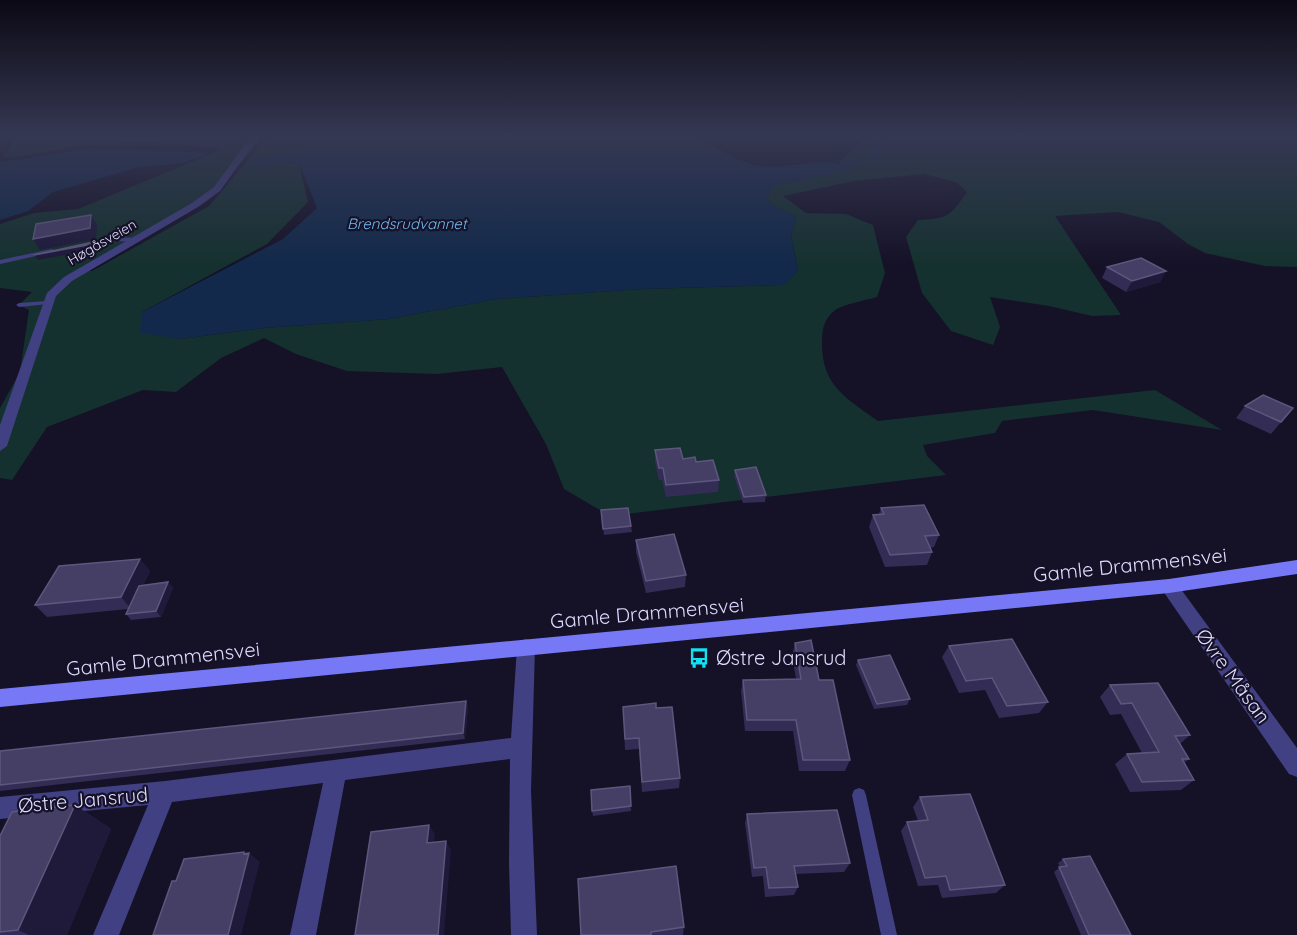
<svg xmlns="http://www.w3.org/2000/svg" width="1297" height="935" viewBox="0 0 1297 935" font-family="Quicksand,sans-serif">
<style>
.green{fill:#15312f}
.water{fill:#12294b}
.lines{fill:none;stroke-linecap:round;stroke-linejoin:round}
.stream{stroke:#12294b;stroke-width:4}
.service{fill:#404083;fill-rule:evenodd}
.minor{fill:#404083;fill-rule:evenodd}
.secondary{fill:#7778f6;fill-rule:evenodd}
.wall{fill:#332c54}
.shaded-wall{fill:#1f193a}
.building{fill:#453f66;stroke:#5d577e;stroke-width:1.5}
.labels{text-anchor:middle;stroke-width:4.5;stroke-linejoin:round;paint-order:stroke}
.far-street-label{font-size:14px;fill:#dddafd;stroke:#151127}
.far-water-label{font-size:15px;font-style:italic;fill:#6fbbf6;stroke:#151127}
.near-street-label{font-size:20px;fill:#dddafd;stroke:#151127}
.near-poi-label{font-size:20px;fill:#dddafd;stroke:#151127;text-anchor:start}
</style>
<rect width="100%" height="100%" fill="#151127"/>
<path class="green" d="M 19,134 L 264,134 L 251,152 L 207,201 L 88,270 L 92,271 L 209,206 L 270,134 L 324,134 L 313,151 L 258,158 L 249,167 L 299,163 L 308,202 L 267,244 L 142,312 L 180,339 L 264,328 L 389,319 L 496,299 L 643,289 L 783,285 L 798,271 L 791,236 L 796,217 L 770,204 L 767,195 L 774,185 L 855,169 L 839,162 L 871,134 L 1297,134 L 1297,267 L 1265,266 L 1205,253 L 1188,244 L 1159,222 L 1118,212 L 1055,216 L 1121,315 L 1092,316 L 1049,306 L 990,297 L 1000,327 L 993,345 L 951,331 L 922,293 L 906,237 L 918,220 C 948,218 949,218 967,192 L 956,182 L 924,174 L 854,181 L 783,196 L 806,213 L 846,214 L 873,225 L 885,273 L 877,297 C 867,300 840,305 834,311 C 823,320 822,331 822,344 C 822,386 847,399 878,421 L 1155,390 L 1222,430 L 1093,410 L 1002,421 L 995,433 L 923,445 L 927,456 L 946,475 L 610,516 L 564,489 L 546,444 L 502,367 L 437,374 L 347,371 L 296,354 L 264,338 L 221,358 L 176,392 L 143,390 L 47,427 L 12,480 L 0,478 L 0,408 L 20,372 L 29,310 L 19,305 L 32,292 L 0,288 L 0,224 L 34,213 L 78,209 L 220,150 C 179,140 114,142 71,147 C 48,150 26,158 3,157 Z"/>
<path class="water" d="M 324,134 L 693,134 C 716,146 737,164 764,166 C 797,168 824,155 856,169 L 774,185 L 767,195 L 770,204 L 796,217 L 791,236 L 798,271 L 784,285 L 643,289 L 496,299 L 389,319 L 264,328 L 180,339 L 140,333 L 142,312 L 283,239 L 317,208 L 299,163 L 247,167 L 258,158 L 313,151 Z
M 88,149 L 210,153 L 183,163 L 139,167 L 53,192 L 28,211 L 0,220 L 0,162 Z"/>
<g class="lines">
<path class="stream" d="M 843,164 L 878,157 L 875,142 L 893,134"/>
<path class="service" d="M 117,237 L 137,238 L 140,240 L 137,242 L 117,241 L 83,248 L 80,246 Z
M 52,249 L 54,250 L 54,252 L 0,264 L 0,260 Z
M 47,301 L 50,303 L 49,304 L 19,307 L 16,305 L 19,303 Z
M 859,788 L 864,790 L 866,795 L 897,935 L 881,935 L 852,795 L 854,790 Z"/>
<path class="minor" d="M 253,134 L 261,134 L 220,191 L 198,207 L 72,281 L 56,296 L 7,446 L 0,451 L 0,425 L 47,293 L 64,277 L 192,203 L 214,187 Z
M 1169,579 L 1175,581 L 1297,748 L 1297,777 L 1289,774 L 1163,591 L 1160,586 L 1163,581 Z
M 526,639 L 533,641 L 535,647 L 531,791 L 537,935 L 511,935 L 509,863 L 510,759 L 345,780 L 316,935 L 290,935 L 323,783 L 172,802 L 119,935 L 93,935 L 148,805 L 0,819 L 0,797 L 165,781 L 511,738 L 517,647 L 519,641 Z"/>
<path class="secondary" d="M 1297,560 L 1297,574 L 1169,593 L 0,707 L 0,689 L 1169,579 Z"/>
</g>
<path class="wall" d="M 1107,267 L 1166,271 L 1160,282 L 1126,292 L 1102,278 Z
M 1245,406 L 1293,408 L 1271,434 L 1236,418 Z
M 655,450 L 696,462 L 719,480 L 718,492 L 666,497 L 662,480 L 659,480 L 655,463 Z
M 735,470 L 766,495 L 765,502 L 743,503 L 734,476 Z
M 881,508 L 939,535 L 934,547 L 930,548 L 932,552 L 927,565 L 885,567 L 869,527 L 873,515 L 879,514 Z
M 601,510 L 631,526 L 632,532 L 604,535 Z
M 636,540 L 686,575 L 685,587 L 646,593 L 636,552 Z
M 140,559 L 150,571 L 143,585 L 168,582 L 173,588 L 161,617 L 131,620 L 126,614 L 128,609 L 47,617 L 35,605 Z
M 795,643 L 819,680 L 850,760 L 845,771 L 799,771 L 793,731 L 745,731 L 741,691 L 743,680 L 796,679 L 792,655 Z
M 949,646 L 1048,702 L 1039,713 L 999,718 L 985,690 L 959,693 L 942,657 Z
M 858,660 L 910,699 L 907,705 L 874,709 L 856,665 Z
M 1110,685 L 1190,735 L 1180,744 L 1189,759 L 1184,763 L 1194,780 L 1181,790 L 1130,792 L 1115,764 L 1127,754 L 1142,753 L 1121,714 L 1110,715 L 1100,697 Z
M 466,701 L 468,707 L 465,739 L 0,791 L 0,751 Z
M 623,707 L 656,708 L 680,778 L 679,788 L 642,792 L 639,749 L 625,750 Z
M 630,786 L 631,811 L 593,816 L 592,811 Z
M 920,797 L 1005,885 L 996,893 L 942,898 L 938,885 L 918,886 L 901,831 L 907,822 L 918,821 L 913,807 Z
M 75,805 L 111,829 L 67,935 L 0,935 L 0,836 Z
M 747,814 L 850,863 L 844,872 L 795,874 L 798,887 L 794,895 L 765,897 L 763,876 L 752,877 L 745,823 Z
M 1063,859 L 1131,935 L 1081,935 L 1054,872 L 1060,867 L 1058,863 Z
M 684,927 L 683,935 L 581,935 Z"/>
<path class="shaded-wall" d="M 91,215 L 97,225 L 96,239 L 40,250 L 33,239 Z
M 93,242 L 96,249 L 38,260 L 34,255 Z
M 1166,271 L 1160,282 L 1126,292 L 1132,281 Z
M 140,559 L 150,571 L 131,609 L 121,597 Z
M 168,582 L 173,588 L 161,617 L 156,611 Z
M 466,701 L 468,707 L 465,739 L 463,733 Z
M 75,805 L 111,829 L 67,935 L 29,935 L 18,930 Z
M 429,825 L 435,834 L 433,853 L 427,843 Z
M 446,841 L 451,850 L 444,935 L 438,935 Z
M 244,852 L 249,856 L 249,853 L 260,862 L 241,935 L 228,935 Z"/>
<path class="building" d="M 91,215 L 90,228 L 33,239 L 36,224 Z
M 93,242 L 92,244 L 34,255 Z
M 1141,258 L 1166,271 L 1132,281 L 1107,267 Z
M 1263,395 L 1293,408 L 1281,422 L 1245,406 Z
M 680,448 L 683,459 L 695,457 L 696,462 L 713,460 L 719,480 L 666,485 L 663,468 L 659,468 L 655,450 Z
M 756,467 L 766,495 L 744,497 L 735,470 Z
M 924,505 L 939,535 L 925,536 L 932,552 L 890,555 L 873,515 L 884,514 L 881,508 Z
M 628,508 L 631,526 L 603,529 L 601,510 Z
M 674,534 L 686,575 L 646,581 L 636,540 Z
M 140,559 L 121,597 L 35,605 L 59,566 Z
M 168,582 L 156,611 L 126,614 L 139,586 Z
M 1012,639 L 1048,702 L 1007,706 L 992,678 L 966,681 L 949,646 Z
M 811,640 L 819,680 L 833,680 L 850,760 L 803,760 L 796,720 L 747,720 L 743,680 L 801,679 L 795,643 Z
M 890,655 L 910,699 L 877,704 L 858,660 Z
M 1158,683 L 1190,735 L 1175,736 L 1189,759 L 1182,759 L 1194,780 L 1142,782 L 1127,754 L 1159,752 L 1132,703 L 1121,704 L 1110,685 Z
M 466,701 L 463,733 L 0,785 L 0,751 Z
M 656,703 L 656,708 L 672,707 L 680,778 L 642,782 L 639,738 L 625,739 L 623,707 Z
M 630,786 L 631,806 L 592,811 L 591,790 Z
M 970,794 L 1005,885 L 950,890 L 946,876 L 925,878 L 907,822 L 928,820 L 920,797 Z
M 75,805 L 18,930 L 0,932 L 0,836 L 12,812 Z
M 837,810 L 850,863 L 794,866 L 798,887 L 769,888 L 766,867 L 754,868 L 747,814 Z
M 429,825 L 427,843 L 446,841 L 438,935 L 355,935 L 371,832 Z
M 244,852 L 244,854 L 249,853 L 228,935 L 153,935 L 172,881 L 176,881 L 184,859 Z
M 1090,856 L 1131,935 L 1089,935 L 1059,867 L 1067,866 L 1063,859 Z
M 676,866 L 684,927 L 651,932 L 651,935 L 581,935 L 578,879 Z"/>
<linearGradient id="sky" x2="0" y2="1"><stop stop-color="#0c0915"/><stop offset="0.51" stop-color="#353852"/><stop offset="1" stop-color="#353852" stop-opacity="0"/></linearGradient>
<rect width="1297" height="265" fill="url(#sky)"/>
<defs>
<g id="bus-bare" transform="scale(1.62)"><path d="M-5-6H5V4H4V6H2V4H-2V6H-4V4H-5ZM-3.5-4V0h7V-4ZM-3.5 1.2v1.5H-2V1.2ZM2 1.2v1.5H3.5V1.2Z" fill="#13e0f0" stroke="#151127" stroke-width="2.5" paint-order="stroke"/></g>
</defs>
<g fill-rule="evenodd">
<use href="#bus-bare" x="699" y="658"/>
</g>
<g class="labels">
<g class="far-street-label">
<text transform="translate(102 242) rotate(-30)" y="5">Høgåsveien</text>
</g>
<g class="far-water-label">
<text x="407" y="229">Brendsrudvannet</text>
</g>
<g class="near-street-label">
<text transform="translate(1130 565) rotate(-6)" y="7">Gamle Drammensvei</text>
<text transform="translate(647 613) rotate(-5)" y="7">Gamle Drammensvei</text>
<text transform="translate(163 659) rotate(-6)" y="7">Gamle Drammensvei</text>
<text transform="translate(1233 676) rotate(54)" y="7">Øvre Måsan</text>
<text transform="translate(83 800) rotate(-5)" y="7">Østre Jansrud</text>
</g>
<g class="near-poi-label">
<text x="716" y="665">Østre Jansrud</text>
</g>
</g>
</svg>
